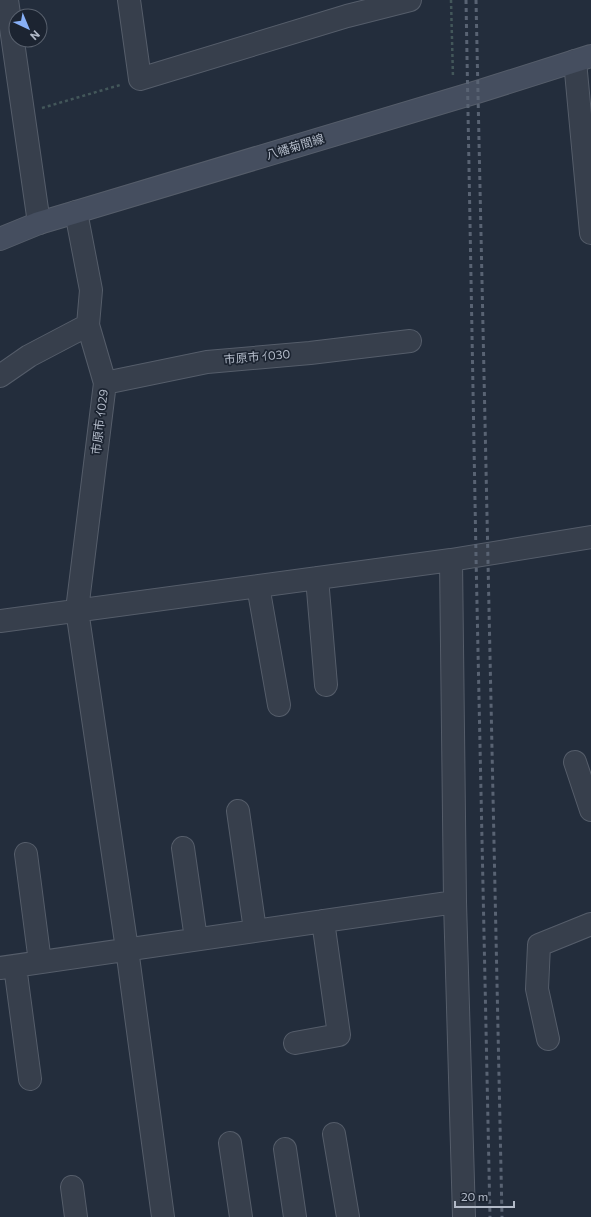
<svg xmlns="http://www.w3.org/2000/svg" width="591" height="1217" viewBox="0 0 591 1217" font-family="Commissioner,'Noto Sans JP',sans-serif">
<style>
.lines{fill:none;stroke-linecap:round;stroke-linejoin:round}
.minor-casing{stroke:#555d6a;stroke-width:24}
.secondary-casing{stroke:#555d6a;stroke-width:24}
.path{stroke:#43575a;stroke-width:2.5;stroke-dasharray:3 3;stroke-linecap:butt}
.minor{stroke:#373f4c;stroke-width:22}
.secondary{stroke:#454e5f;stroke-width:22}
.rail{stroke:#596373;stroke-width:3;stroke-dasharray:4 4;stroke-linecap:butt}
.labels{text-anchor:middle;stroke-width:3.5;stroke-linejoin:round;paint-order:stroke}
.street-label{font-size:12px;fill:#b2bac8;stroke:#1c2431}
</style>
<rect width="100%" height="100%" fill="#232d3c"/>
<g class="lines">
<g class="minor-casing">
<path id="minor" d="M 7,0 L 39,223
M 129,0 L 140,79 L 347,16 L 410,0
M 575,61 L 591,233
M 76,212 L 91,290 L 88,325 L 105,383 L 77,610 L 127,949 L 163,1217
M 0,376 L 29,356 L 88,325
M 105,383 L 207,362 L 310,353 L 410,341
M 451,560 L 455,902 L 464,1217
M 317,578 L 326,685
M 258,586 L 279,705
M 0,621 L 451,560 L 591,537
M 575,762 L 591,810
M 238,811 L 255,930
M 183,848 L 196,939
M 26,854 L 40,962
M 15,966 L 30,1079
M 0,968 L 455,902
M 548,1039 L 537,989 L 539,945 L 591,924
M 295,1043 L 339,1035 L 323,921
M 334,1134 L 348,1217
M 230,1143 L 241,1217
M 285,1149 L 295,1217
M 72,1187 L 76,1217"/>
</g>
<g class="secondary-casing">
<path id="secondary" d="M 0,239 L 39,223 L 76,212 L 477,92 L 591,56"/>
</g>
<path class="path" d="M 451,0 L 453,78
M 42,108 L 120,85"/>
<use href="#minor" class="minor"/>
<use href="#secondary" class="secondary"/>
<path class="rail" d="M 466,0 L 476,556 L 490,1217
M 476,0 L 502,1217"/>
</g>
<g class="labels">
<g class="street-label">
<text transform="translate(295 147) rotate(-17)" y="4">八幡菊間線</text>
<text transform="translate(257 357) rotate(-5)" y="4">市原市 ｲ030</text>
<text transform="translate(100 422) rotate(-83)" y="4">市原市 ｲ029</text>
</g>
</g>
<g transform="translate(28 28) rotate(136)"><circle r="19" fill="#1c2431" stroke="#58606d"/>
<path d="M0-3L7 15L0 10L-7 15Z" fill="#88b0f7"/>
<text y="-6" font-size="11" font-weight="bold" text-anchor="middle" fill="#b2bac8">N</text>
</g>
<path d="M455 1201v6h59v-6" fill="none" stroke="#b2bac8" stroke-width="2"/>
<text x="461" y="1201" font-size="12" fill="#b2bac8" stroke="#1c2431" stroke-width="3" paint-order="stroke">20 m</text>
</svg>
